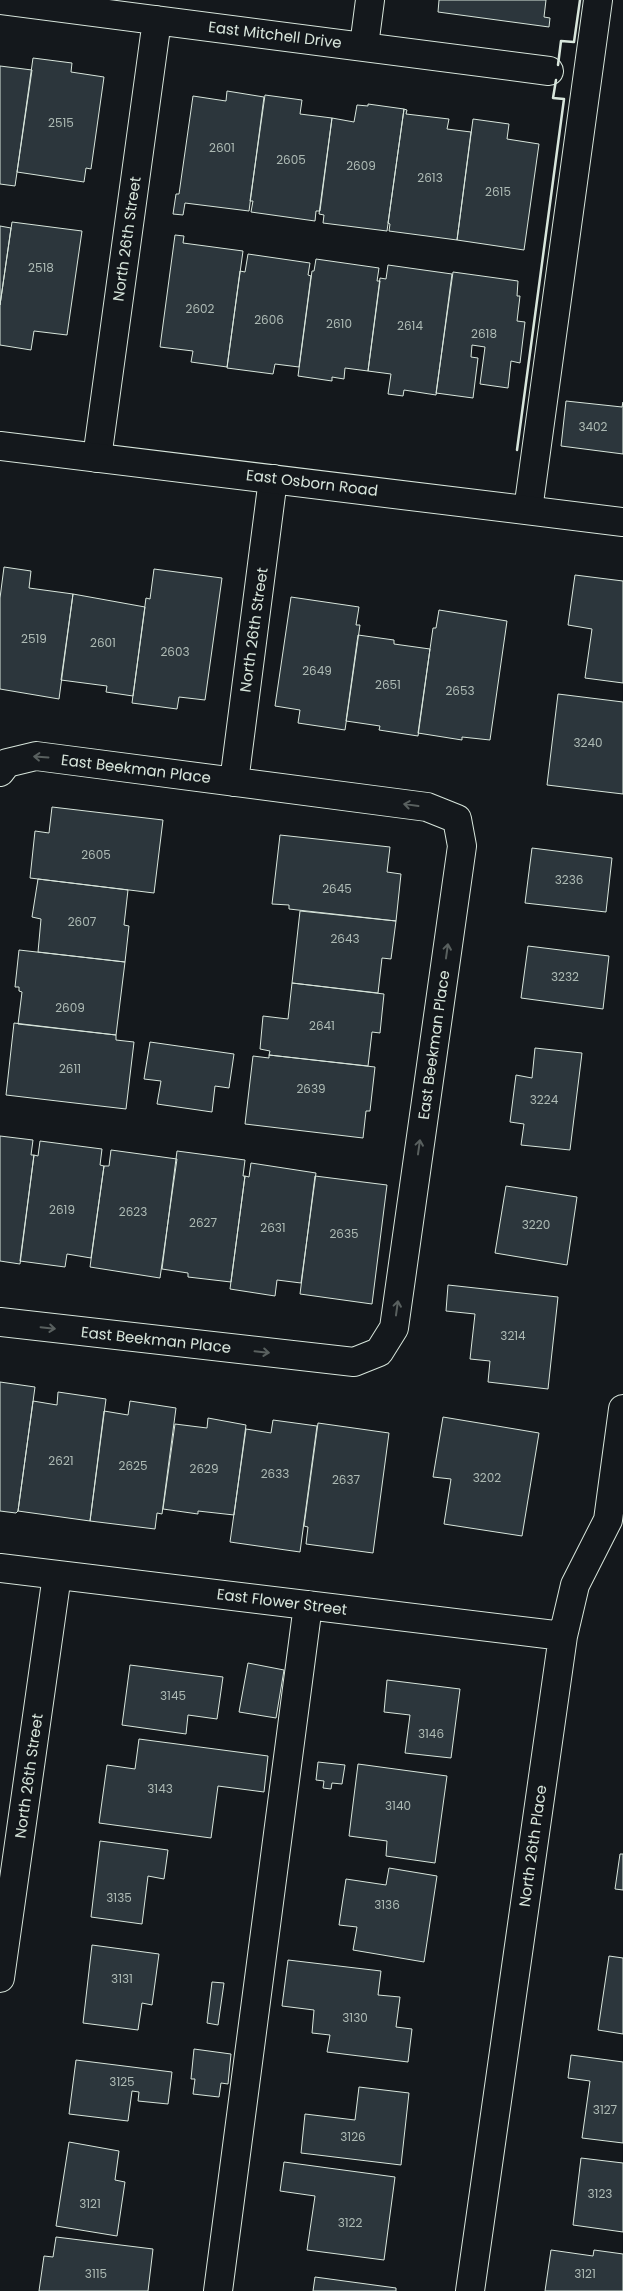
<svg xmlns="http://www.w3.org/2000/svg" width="623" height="2291" viewBox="0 0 623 2291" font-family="Poppins,sans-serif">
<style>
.building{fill:#2c363c;stroke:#d8e6dc}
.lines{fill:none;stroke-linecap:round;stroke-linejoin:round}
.minor-casing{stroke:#d8e6dc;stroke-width:30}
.major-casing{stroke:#d8e6dc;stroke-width:30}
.minor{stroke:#14181c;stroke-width:28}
.major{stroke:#14181c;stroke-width:28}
.wall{stroke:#d8e6dc;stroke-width:2.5}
.oneway{stroke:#59605f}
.labels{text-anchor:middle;stroke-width:4;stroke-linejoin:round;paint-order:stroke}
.number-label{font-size:12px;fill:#adbab4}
.street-label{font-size:15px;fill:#d8e6dc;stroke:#14181c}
</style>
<rect width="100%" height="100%" fill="#14181c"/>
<path class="building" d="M 439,0 L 546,0 L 544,17 L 550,18 L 549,27 L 438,12 Z
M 33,58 L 72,63 L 71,72 L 104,77 L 91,169 L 86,168 L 84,182 L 17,172 Z
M 0,66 L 32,70 L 15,186 L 0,184 Z
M 227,91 L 264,97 L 249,211 L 185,203 L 183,215 L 173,214 L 176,194 L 179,194 L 193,96 L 226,101 Z
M 265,95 L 302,100 L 300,114 L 332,118 L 320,211 L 316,211 L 315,221 L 251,212 L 253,201 L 250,201 Z
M 368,104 L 404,109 L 387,231 L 323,223 L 324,215 L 319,214 L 332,118 L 354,122 L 357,105 L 368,106 Z
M 404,109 L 407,110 L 406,114 L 449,119 L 447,129 L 471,132 L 457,240 L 389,231 L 390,224 L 388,223 Z
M 473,119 L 509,124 L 507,139 L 539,144 L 524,250 L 457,240 Z
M 12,222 L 82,231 L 67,335 L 34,331 L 31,350 L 0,345 L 0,305 Z
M 0,226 L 11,228 L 0,305 Z
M 175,235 L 184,236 L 183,243 L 243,251 L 227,367 L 191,362 L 193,351 L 160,347 Z
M 248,254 L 310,263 L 308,275 L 311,276 L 299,367 L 275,364 L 273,374 L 227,368 L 240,271 L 245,272 Z
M 316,259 L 379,268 L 377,281 L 380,281 L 368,371 L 345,368 L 344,379 L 332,377 L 332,381 L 298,376 L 312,271 L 314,271 Z
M 388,265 L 452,274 L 436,395 L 404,390 L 403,396 L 388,394 L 391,374 L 368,371 L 380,278 L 386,279 Z
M 453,272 L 518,281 L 517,296 L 520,296 L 517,321 L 525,322 L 520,363 L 511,361 L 508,388 L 480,384 L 485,347 L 472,345 L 471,357 L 478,358 L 473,398 L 436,393 Z
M 566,401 L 622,407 L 623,402 L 623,454 L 561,446 Z
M 4,567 L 31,571 L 29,588 L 73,594 L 59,699 L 0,689 L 0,598 Z
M 154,569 L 222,578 L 205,700 L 179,697 L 177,709 L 132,703 L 146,598 L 150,599 Z
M 575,575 L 623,581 L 623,683 L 585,678 L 592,629 L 568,625 Z
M 73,594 L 145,607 L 133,696 L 106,692 L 107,686 L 61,680 Z
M 291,597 L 359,607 L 356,625 L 360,625 L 345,730 L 298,723 L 300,710 L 275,706 Z
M 439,610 L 507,621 L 490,740 L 462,737 L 462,740 L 418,733 L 433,628 L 436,628 Z
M 358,635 L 394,640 L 394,644 L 430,649 L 418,736 L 379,730 L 380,726 L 346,721 Z
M 558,694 L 623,702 L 623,794 L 547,785 Z
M 52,807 L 163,820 L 154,893 L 30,878 L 35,831 L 49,833 Z
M 280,835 L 390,847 L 387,872 L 401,874 L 396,921 L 289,909 L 289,905 L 272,904 Z
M 532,848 L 612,858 L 606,912 L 525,903 Z
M 38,879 L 128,890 L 124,925 L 129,926 L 125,962 L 38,952 L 41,919 L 32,917 Z
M 300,911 L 396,921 L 391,959 L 382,958 L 378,993 L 292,983 Z
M 528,946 L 609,956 L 603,1009 L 521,998 Z
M 19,950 L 125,962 L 116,1035 L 18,1024 L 22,992 L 19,991 L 19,987 L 15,987 Z
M 292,983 L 384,994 L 380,1033 L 372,1032 L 368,1066 L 269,1055 L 270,1051 L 260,1049 L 263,1016 L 288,1019 Z
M 14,1023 L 116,1035 L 116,1040 L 134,1042 L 126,1109 L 6,1095 Z
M 150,1042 L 234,1054 L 229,1088 L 215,1086 L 212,1112 L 157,1104 L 161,1081 L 144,1079 Z
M 535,1048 L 582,1053 L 570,1150 L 521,1145 L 524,1124 L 510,1122 L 516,1075 L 532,1078 Z
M 269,1055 L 375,1067 L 370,1111 L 366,1111 L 363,1138 L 245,1124 L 253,1056 L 269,1058 Z
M 0,1136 L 33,1140 L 31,1155 L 34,1155 L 20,1264 L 0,1261 Z
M 40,1141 L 102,1149 L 100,1165 L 104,1166 L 91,1258 L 67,1254 L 65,1267 L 20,1261 L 34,1155 L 38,1156 Z
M 111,1150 L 177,1159 L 160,1278 L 90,1267 L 104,1166 L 109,1166 Z
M 177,1151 L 245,1160 L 243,1176 L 245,1176 L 231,1282 L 188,1277 L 188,1273 L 162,1269 Z
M 251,1163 L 316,1173 L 301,1283 L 277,1280 L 275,1296 L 230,1289 L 245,1176 L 249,1177 Z
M 315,1176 L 387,1185 L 372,1304 L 300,1294 Z
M 506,1186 L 577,1197 L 567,1265 L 495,1253 Z
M 448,1285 L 558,1297 L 548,1389 L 488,1382 L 490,1361 L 470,1359 L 475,1314 L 446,1311 Z
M 0,1382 L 35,1387 L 18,1511 L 16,1513 L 0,1511 Z
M 58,1392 L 106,1399 L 90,1521 L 18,1511 L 33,1401 L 57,1405 Z
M 130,1401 L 176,1408 L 162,1514 L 157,1513 L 155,1529 L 90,1521 L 104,1411 L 128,1415 Z
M 443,1417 L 539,1433 L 522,1536 L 444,1524 L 451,1479 L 433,1477 Z
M 208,1418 L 246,1425 L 234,1515 L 198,1511 L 198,1514 L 163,1509 L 175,1424 L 207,1428 Z
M 273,1420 L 317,1426 L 300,1552 L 230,1542 L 246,1429 L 271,1433 Z
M 318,1423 L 389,1433 L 373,1553 L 306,1544 L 308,1527 L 304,1526 Z
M 248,1663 L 284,1670 L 276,1718 L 239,1712 Z
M 130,1665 L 223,1677 L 217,1719 L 188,1715 L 186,1734 L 122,1725 Z
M 387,1680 L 460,1689 L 451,1758 L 405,1753 L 410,1715 L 384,1712 Z
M 139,1739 L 268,1756 L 264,1792 L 218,1786 L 211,1838 L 99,1823 L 107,1765 L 135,1769 Z
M 318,1762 L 345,1765 L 342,1784 L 332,1783 L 331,1789 L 323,1788 L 324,1781 L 316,1780 Z
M 358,1764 L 447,1776 L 435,1863 L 386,1856 L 387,1841 L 349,1836 Z
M 100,1841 L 168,1850 L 164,1879 L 148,1876 L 142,1924 L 91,1917 Z
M 620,1854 L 623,1854 L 623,1890 L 615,1889 Z
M 389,1868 L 437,1876 L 424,1962 L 353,1950 L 357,1927 L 339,1925 L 346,1879 L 386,1885 Z
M 92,1945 L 159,1954 L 152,2005 L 142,2003 L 138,2030 L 83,2023 Z
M 609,1956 L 623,1958 L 623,2034 L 598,2030 Z
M 288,1960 L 381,1971 L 378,1995 L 400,1997 L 396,2027 L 412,2029 L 408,2062 L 327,2052 L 330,2035 L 312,2033 L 314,2010 L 282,2006 Z
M 212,1982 L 224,1983 L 218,2025 L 207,2023 Z
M 194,2049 L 231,2054 L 228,2084 L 221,2083 L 219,2097 L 193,2094 L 195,2079 L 191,2079 Z
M 571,2055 L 623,2062 L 623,2143 L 582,2138 L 590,2081 L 568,2078 Z
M 76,2060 L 172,2072 L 168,2104 L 138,2101 L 139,2092 L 132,2091 L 128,2121 L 69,2114 Z
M 359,2087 L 409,2093 L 401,2165 L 301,2153 L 305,2114 L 355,2120 Z
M 69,2142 L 119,2151 L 115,2180 L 125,2182 L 117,2236 L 56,2226 Z
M 581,2158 L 623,2163 L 623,2232 L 573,2225 Z
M 284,2162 L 395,2177 L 384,2260 L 307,2250 L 315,2196 L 280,2191 Z
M 56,2237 L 153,2249 L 148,2291 L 39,2291 L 44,2256 L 53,2257 Z
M 551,2250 L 593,2256 L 594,2250 L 623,2254 L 623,2291 L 545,2291 Z
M 315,2277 L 396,2288 L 396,2291 L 313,2291 Z"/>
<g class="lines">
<g class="minor-casing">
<path id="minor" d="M 0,0 L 549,71
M 364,46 L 370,0
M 97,458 L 157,20
M 528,510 L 598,0
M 0,772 L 7,763 L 36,756 L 427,807 L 457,819 L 462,846 L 394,1328 L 379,1352 L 354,1362 L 0,1322
M 234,782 L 273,479
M 0,1568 L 563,1636
M 0,1978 L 57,1575
M 218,2291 L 308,1605
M 470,2291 L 563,1636 L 575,1585 L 608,1520 L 623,1409"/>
</g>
<g class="major-casing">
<path id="major" d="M 0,446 L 623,522"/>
</g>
<use href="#minor" class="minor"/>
<use href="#major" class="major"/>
<path class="wall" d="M 558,65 L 561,41 L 574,42 L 580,0
M 517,450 L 564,99 L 553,98 L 556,80"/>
</g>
<defs><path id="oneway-shaft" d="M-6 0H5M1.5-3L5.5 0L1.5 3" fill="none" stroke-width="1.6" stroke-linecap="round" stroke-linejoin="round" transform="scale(1.25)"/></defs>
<g class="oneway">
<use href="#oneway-shaft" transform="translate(41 757) rotate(-176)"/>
<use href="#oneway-shaft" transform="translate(411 805) rotate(-172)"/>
<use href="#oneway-shaft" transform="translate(447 951) rotate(-82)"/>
<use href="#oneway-shaft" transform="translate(419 1147) rotate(-82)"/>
<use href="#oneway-shaft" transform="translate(397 1308) rotate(-82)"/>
<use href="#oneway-shaft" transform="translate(48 1328) rotate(6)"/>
<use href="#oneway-shaft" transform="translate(262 1352) rotate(6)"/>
</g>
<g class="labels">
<g class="number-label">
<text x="61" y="127">2515</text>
<text x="222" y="152">2601</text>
<text x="291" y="164">2605</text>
<text x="361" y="170">2609</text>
<text x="430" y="182">2613</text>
<text x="498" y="196">2615</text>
<text x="41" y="272">2518</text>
<text x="200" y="313">2602</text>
<text x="269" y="324">2606</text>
<text x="339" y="328">2610</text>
<text x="410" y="330">2614</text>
<text x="484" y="338">2618</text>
<text x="593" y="431">3402</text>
<text x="34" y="643">2519</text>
<text x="103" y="647">2601</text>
<text x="175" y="656">2603</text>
<text x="317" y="675">2649</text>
<text x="388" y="689">2651</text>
<text x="460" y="695">2653</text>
<text x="588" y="747">3240</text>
<text x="96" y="859">2605</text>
<text x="569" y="884">3236</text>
<text x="337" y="893">2645</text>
<text x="82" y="926">2607</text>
<text x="345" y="943">2643</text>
<text x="565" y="981">3232</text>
<text x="70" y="1012">2609</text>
<text x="322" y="1030">2641</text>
<text x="70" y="1073">2611</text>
<text x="311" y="1093">2639</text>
<text x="544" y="1104">3224</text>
<text x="62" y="1214">2619</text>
<text x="133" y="1216">2623</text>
<text x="203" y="1227">2627</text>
<text x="536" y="1229">3220</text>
<text x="273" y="1232">2631</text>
<text x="344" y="1238">2635</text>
<text x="513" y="1340">3214</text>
<text x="61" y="1465">2621</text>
<text x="133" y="1470">2625</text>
<text x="204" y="1473">2629</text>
<text x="275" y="1478">2633</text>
<text x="487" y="1482">3202</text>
<text x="346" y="1484">2637</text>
<text x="173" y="1700">3145</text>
<text x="431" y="1738">3146</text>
<text x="160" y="1793">3143</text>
<text x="398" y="1810">3140</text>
<text x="119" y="1902">3135</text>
<text x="387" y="1909">3136</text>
<text x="122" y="1983">3131</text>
<text x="355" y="2022">3130</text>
<text x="122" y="2086">3125</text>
<text x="605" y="2114">3127</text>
<text x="353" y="2141">3126</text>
<text x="600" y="2198">3123</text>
<text x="90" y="2208">3121</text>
<text x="350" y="2227">3122</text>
<text x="96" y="2278">3115</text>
<text x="585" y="2278">3121</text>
</g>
<g class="street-label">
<text transform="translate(275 35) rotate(7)" y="5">East Mitchell Drive</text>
<text transform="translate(127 239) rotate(-82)" y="5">North 26th Street</text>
<text transform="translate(312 483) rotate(7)" y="5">East Osborn Road</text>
<text transform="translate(254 630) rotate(-82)" y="5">North 26th Street</text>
<text transform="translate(136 769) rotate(7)" y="5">East Beekman Place</text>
<text transform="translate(434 1045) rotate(-82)" y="5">East Beekman Place</text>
<text transform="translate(156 1340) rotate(6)" y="5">East Beekman Place</text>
<text transform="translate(282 1602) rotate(7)" y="5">East Flower Street</text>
<text transform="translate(29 1776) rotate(-82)" y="5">North 26th Street</text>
<text transform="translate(533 1846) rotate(-82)" y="5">North 26th Place</text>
</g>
</g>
</svg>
